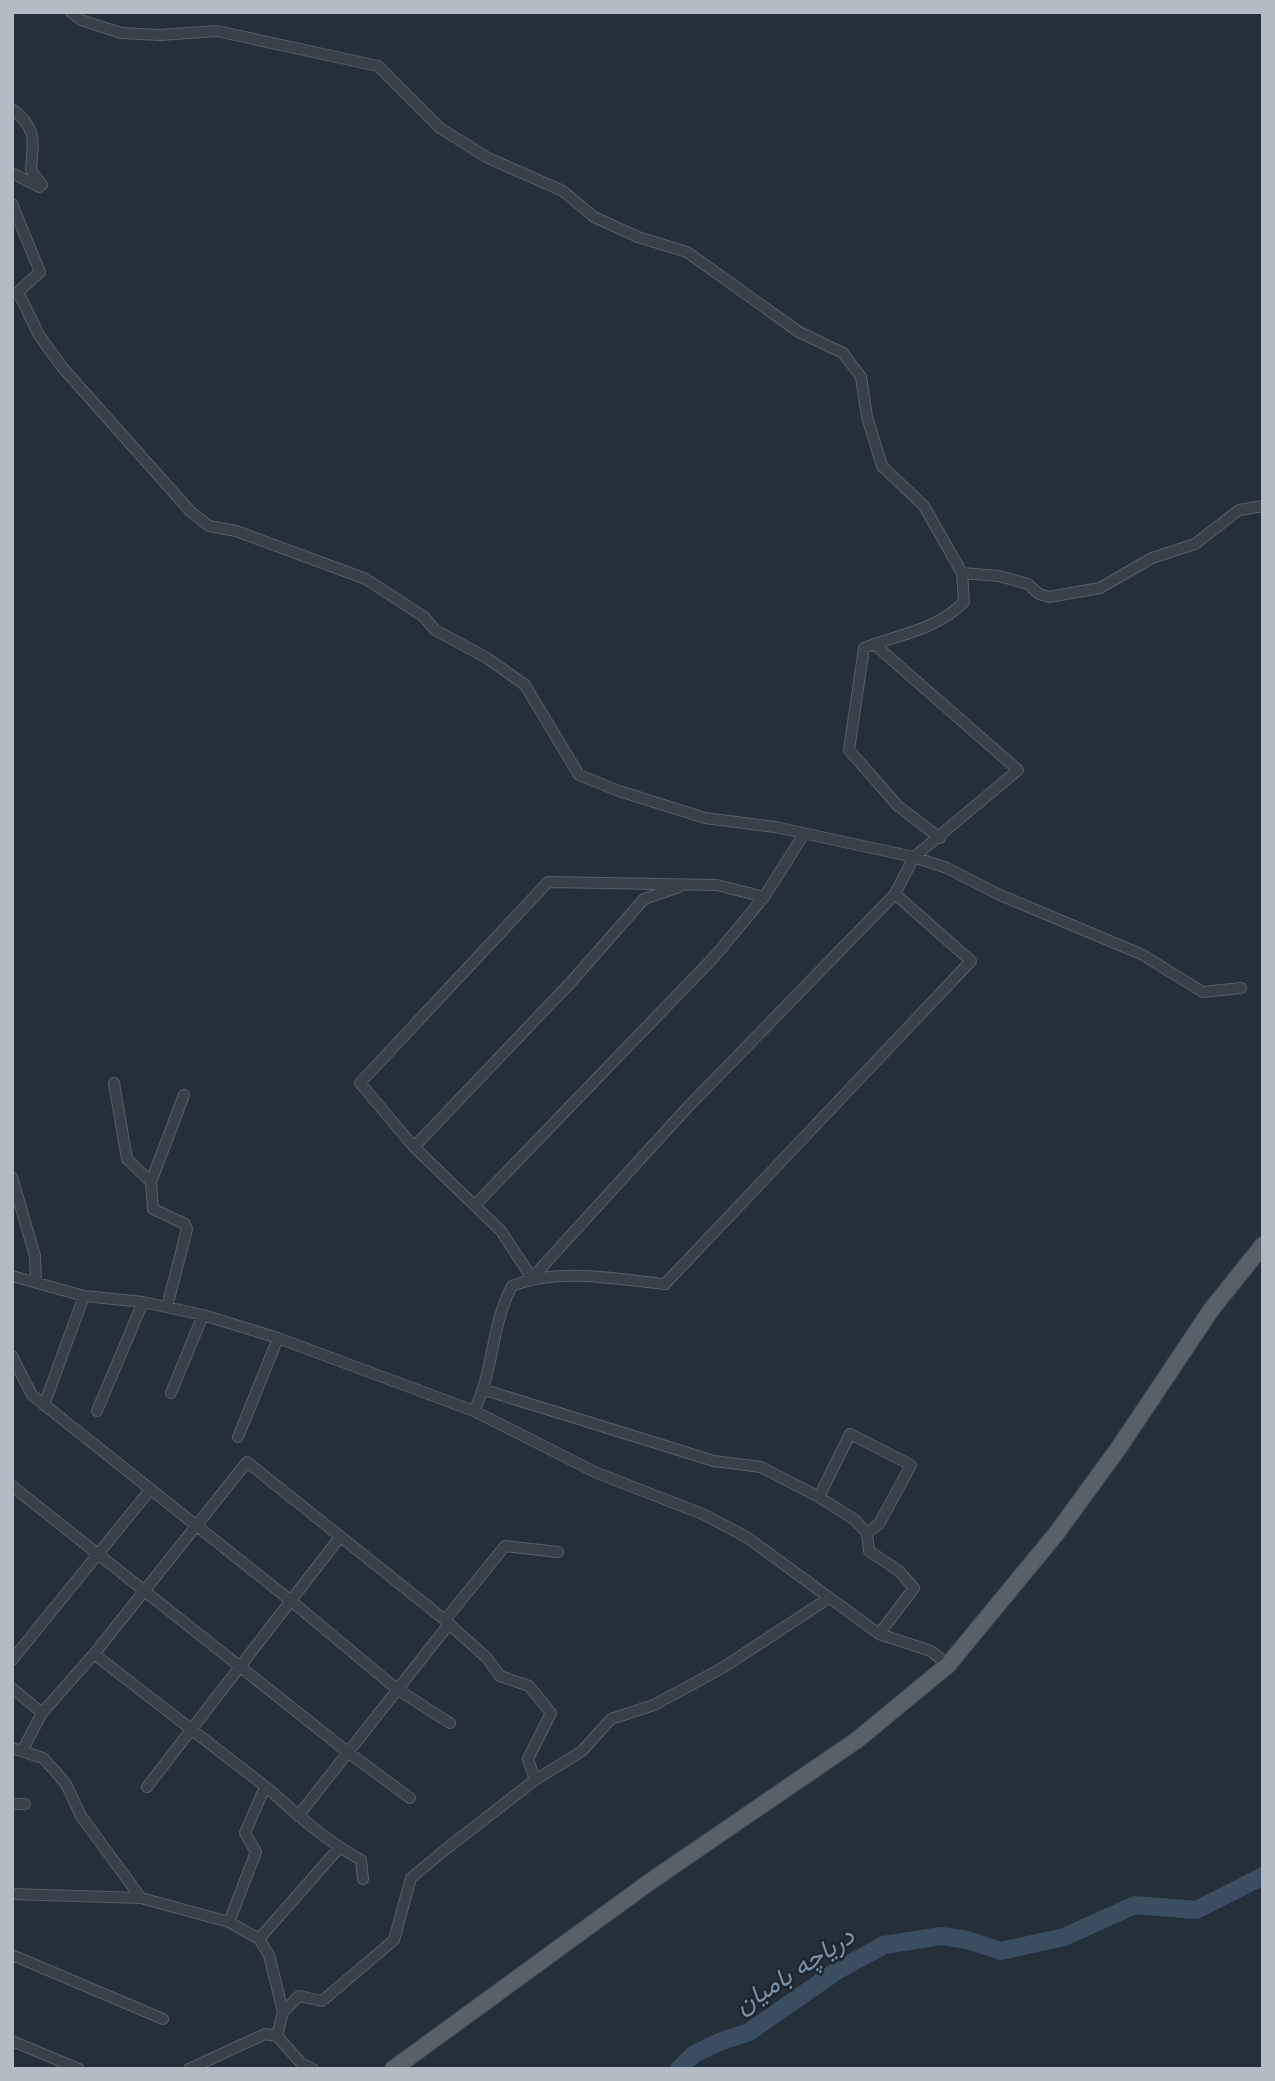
<svg xmlns="http://www.w3.org/2000/svg" width="1275" height="2081" viewBox="0 0 1275 2081" font-family="Quicksand,Vazirmatn,sans-serif">
<style>
.lines{fill:none;stroke-linecap:round;stroke-linejoin:round}
.river{stroke:#3a4e5f;stroke-width:18}
.street-casing{stroke:#565f67;stroke-width:12}
.primary-casing{stroke:#444d55;stroke-width:18}
.street{stroke:#38414a;stroke-width:10}
.primary{stroke:#566169;stroke-width:16}
.labels{text-anchor:middle;stroke-width:5;stroke-linejoin:round;paint-order:stroke}
.water-label{font-size:26px;font-style:italic;fill:#7691a6;stroke:#1d262e}
</style>
<rect width="100%" height="100%" fill="#243039"/>
<g class="lines">
<path class="river" d="M 679,2069 L 694,2054 L 719,2042 L 749,2032 L 838,1970 L 884,1945 L 941,1936 L 967,1940 L 1001,1951 L 1064,1937 L 1135,1905 L 1196,1910 L 1263,1876"/>
<g class="street-casing">
<path id="street" d="M 71,12 L 81,20 L 121,33 L 160,35 L 217,31 L 378,66 L 440,128 L 488,158 L 563,191 L 594,217 L 638,237 L 687,252 L 799,332 L 843,353 L 861,377 L 867,417 L 882,466 L 924,506 L 962,573
M 12,109 C 38,129 33,141 31,170 L 42,185 L 39,187 L 12,173
M 12,204 L 40,272 L 18,292 L 39,335 L 62,367 L 190,511 L 209,526 L 236,531 L 366,579 L 424,617 L 435,630 L 487,658 L 525,685 L 579,775 L 619,791 L 705,818 L 775,827 L 914,857 L 947,868 L 1000,895 L 1141,954 L 1203,992 L 1241,988
M 940,838 L 898,806 L 849,750 L 864,648 C 901,633 933,632 964,602 L 962,573 L 999,576 L 1028,584 L 1039,594 L 1049,597 L 1100,588 L 1152,558 L 1195,544 L 1239,510 L 1263,506
M 764,897 L 717,885 L 548,882 L 360,1083 L 414,1147 L 501,1231 L 532,1278 L 686,1109 L 895,894 L 914,857 L 1018,770 L 874,644
M 114,1083 L 127,1159 L 151,1182
M 414,1147 L 572,981 L 644,899 L 679,887
M 12,1177 L 35,1256 L 36,1282
M 475,1205 L 715,956 L 764,897 L 804,834
M 12,1276 L 84,1296 L 143,1302 L 203,1315 L 278,1338 L 474,1411 L 597,1473 L 705,1515 L 748,1538 L 879,1634 L 931,1651 L 948,1665
M 167,1307 L 187,1229 L 185,1224 L 153,1209 L 151,1182 L 184,1095
M 12,1356 L 32,1395 L 290,1600 L 398,1690 L 450,1723
M 485,1390 L 714,1461 L 761,1467 L 819,1497 L 855,1520 L 867,1533 L 869,1551 L 899,1571 L 914,1588 L 879,1634
M 171,1393 L 203,1315
M 44,1405 L 84,1296
M 97,1411 L 143,1302
M 474,1411 C 494,1371 491,1325 512,1286 C 558,1267 616,1279 665,1284 L 971,961 L 895,894
M 238,1437 L 278,1338
M 12,1486 L 349,1753 L 410,1798
M 819,1497 L 850,1434 L 911,1465 L 879,1524 L 867,1533
M 449,1624 L 487,1658 L 500,1676 L 529,1686 L 551,1713 L 528,1759 L 535,1780
M 94,1654 L 271,1791 C 299,1817 327,1841 361,1860 L 363,1879
M 12,1660 L 150,1490
M 12,1688 L 42,1713
M 12,1748 L 43,1758 L 55,1771 L 66,1784 L 81,1816 L 141,1898 L 229,1922 L 259,1939 L 269,1955 L 283,2012 L 277,2036 L 301,2063 L 313,2069
M 22,1751 L 42,1713 L 94,1654 L 247,1462 L 445,1620
M 147,1787 L 340,1537
M 12,1804 L 25,1804
M 298,1816 L 449,1624 L 445,1620 L 505,1546 L 558,1552
M 12,1894 L 141,1898
M 229,1922 L 256,1852 L 245,1833 L 265,1787
M 259,1939 L 339,1848
M 12,1955 L 163,2019
M 283,2012 L 299,1996 L 322,2001 L 394,1940 L 411,1878 L 446,1849 L 535,1780 L 582,1751 L 611,1719 L 654,1705 L 724,1667 L 829,1598
M 12,2041 L 79,2069
M 189,2069 L 265,2034 L 277,2036"/>
</g>
<g class="primary-casing">
<path id="primary" d="M 393,2069 L 651,1881 L 857,1740 L 948,1665 L 1056,1534 L 1118,1449 L 1211,1310 L 1263,1245"/>
</g>
<use href="#street" class="street"/>
<use href="#primary" class="primary"/>
</g>
<g class="labels">
<g class="water-label">
<text transform="translate(794 1970) rotate(-33)" y="9">دریاچه بامیان</text>
</g>
</g>
<rect width="1275" height="2081" fill="none" stroke="#b3bcc5" stroke-width="28"/>
</svg>
